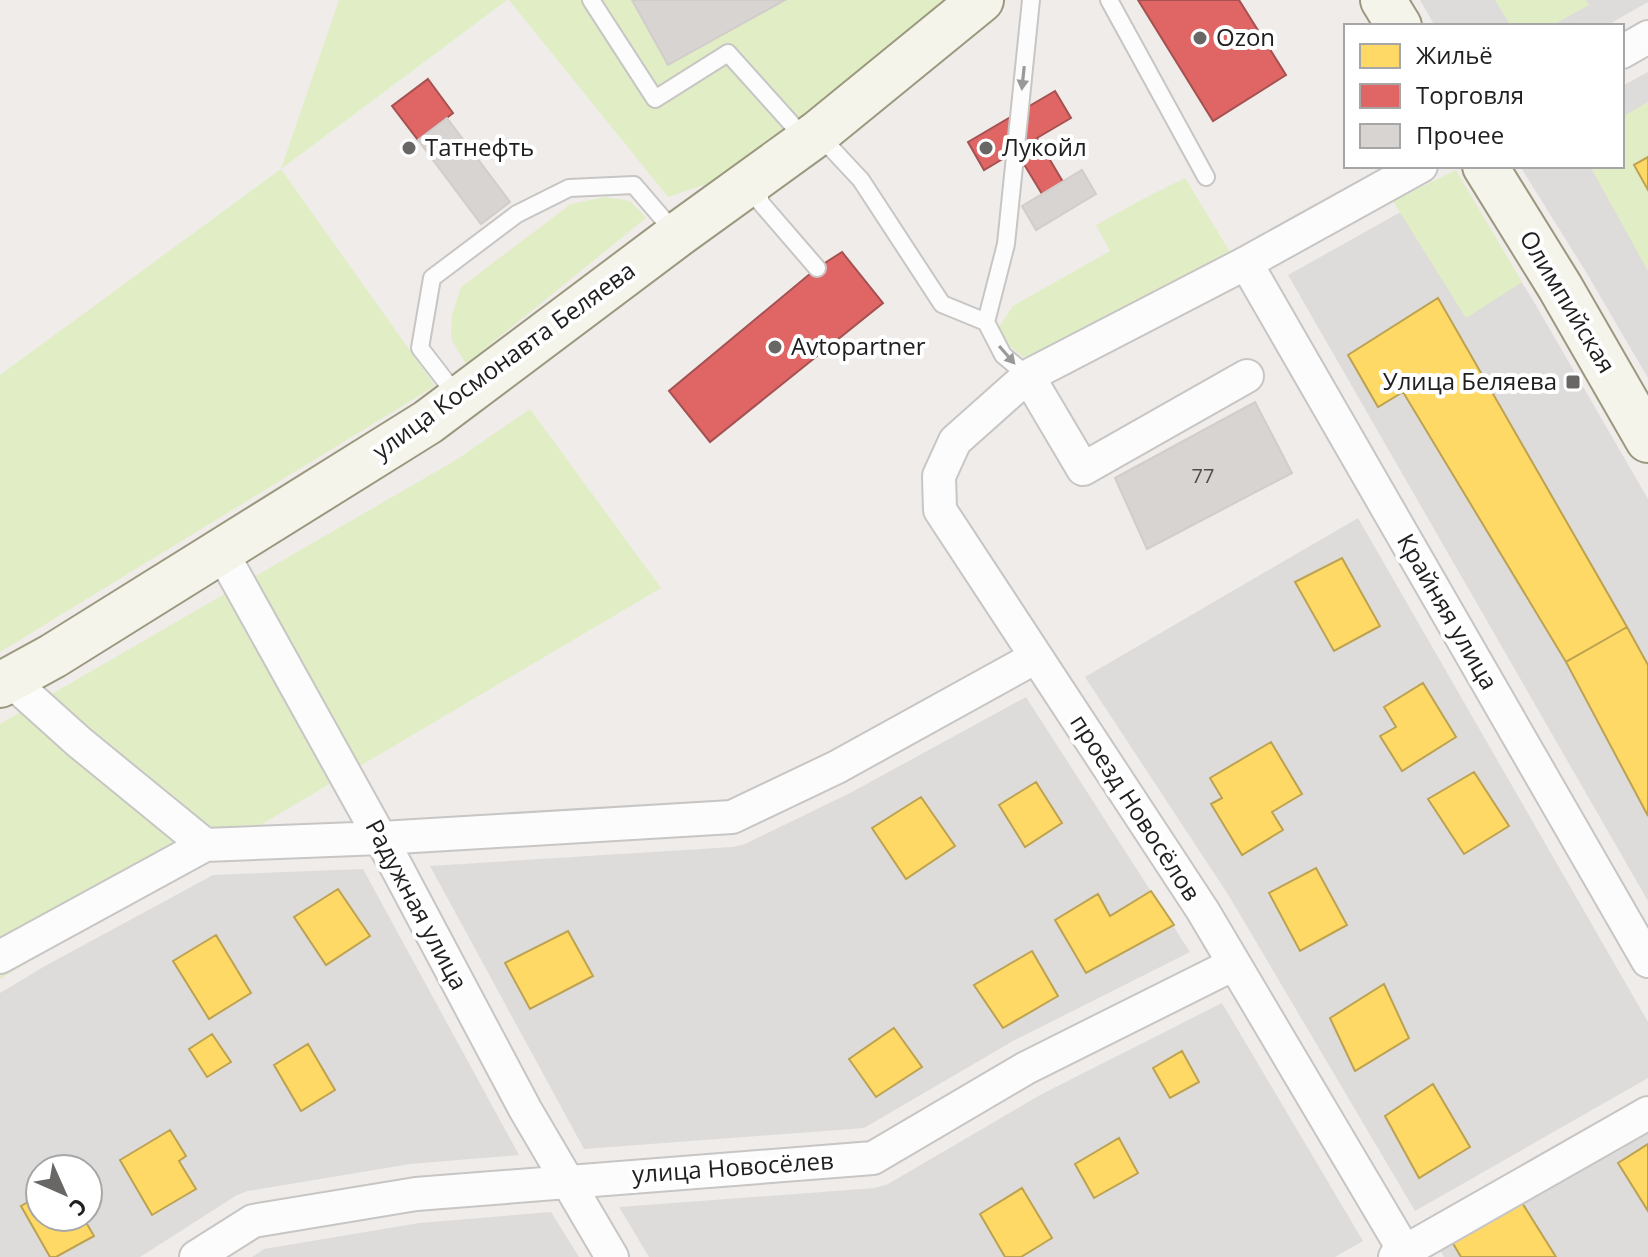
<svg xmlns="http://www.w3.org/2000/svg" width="1648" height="1257" viewBox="0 0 1648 1257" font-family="'Open Sans',sans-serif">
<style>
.residential{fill:#dedcda;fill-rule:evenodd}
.grass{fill:#e1eec5}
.homes{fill:#ffd966;stroke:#bca251;stroke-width:2}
.shops{fill:#e06666;stroke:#a65151;stroke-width:2}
.building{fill:#d7d4d2;stroke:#d2cdca;stroke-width:2}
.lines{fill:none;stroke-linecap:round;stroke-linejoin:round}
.lane-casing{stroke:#c7c6c5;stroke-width:20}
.street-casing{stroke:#c7c6c5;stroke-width:36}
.secondary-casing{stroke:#9b987f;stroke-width:48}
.lane{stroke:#fdfcfc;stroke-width:16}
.street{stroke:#fdfcfc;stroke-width:32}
.secondary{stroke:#f5f4eb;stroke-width:44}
.oneway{fill:#9a9999}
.poi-dot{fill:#686766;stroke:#fff;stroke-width:3}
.labels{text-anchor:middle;stroke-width:8;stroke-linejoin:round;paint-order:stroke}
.number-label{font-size:20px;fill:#4e4d4c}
.poi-label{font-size:24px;fill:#202020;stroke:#fff;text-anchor:start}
.street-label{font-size:24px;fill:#202020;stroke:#fff}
</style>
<rect width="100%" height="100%" fill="#efece9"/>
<path class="residential" d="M 1420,0 L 1648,0 L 1648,2 L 1606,26 L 1435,26 Z
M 1648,72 L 1648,378 L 1586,272 L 1520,166 L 1622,166 L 1622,86 Z
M 1458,180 L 1534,302 L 1648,499 L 1648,901 L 1288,275 Z
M 1358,518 L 1648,1022 L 1648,1078 L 1415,1211 L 1229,896 L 1085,677 Z
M 1026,697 L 1190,952 L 1013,1041 L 864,1128 L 584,1149 L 430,866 L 733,847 L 745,844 L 850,793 Z
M 363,869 L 519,1155 L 410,1164 L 248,1191 L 237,1195 L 140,1257 L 0,1257 L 0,993 L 45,966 L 213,875 ZM 40,1169 L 88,1169 L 88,1217 L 40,1217 Z
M 1222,1003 L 1363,1241 L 1335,1257 L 649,1257 L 619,1207 L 875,1188 L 888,1184 L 1040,1095 Z
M 1648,1131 L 1648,1257 L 1444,1257 L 1440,1250 Z
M 551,1212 L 579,1257 L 252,1257 L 264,1249 L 419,1223 Z"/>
<path class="grass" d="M 339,0 L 507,0 L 281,169 L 435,386 L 0,652 L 0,375 L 281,169 Z
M 509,0 L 951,0 L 797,125 L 715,181 L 668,197 Z
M 1495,0 L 1586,0 L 1589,5 L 1551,26 L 1511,26 Z
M 1648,102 L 1648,157 L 1634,165 L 1648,190 L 1648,271 L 1590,166 L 1622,166 L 1622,117 Z
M 1456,170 L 1522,282 L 1466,318 L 1393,201 Z
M 1185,178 L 1230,252 L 1041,356 L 1023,357 L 1002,339 L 999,327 L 1013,306 L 1110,251 L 1096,225 L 1143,199 Z
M 605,197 L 630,201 L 646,218 L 466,364 L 451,339 L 452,315 L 461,287 L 571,204 Z
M 530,409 L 661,588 L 0,979 L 0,724 L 456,460 Z"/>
<path class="homes" d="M 1648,157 L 1648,190 L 1634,165 Z
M 1438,298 L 1627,627 L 1566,662 L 1403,392 L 1378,407 L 1348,355 Z
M 1342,558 L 1380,626 L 1334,651 L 1295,582 Z
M 1627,627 L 1648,665 L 1648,816 L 1566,662 Z
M 1423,683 L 1456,737 L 1402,771 L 1380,736 L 1396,727 L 1384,707 Z
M 1271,742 L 1302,794 L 1272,812 L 1283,830 L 1242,855 L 1211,804 L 1222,798 L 1210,778 Z
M 1474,772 L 1509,826 L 1464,854 L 1428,799 Z
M 1036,782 L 1062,823 L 1025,847 L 999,805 Z
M 921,797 L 955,846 L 906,879 L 872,828 Z
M 1316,868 L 1347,925 L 1300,951 L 1269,893 Z
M 338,889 L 370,936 L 326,965 L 294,917 Z
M 1151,891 L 1174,925 L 1086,973 L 1055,920 L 1098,894 L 1110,916 Z
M 568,931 L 593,976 L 530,1009 L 505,963 Z
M 216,935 L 251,993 L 209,1019 L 173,961 Z
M 1032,951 L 1058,996 L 1003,1028 L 974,985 Z
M 1384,984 L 1409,1038 L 1355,1071 L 1330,1018 Z
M 894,1028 L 922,1067 L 876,1097 L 849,1059 Z
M 212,1034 L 231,1062 L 207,1077 L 189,1049 Z
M 308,1044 L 335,1090 L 301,1111 L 274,1065 Z
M 1182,1051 L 1199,1082 L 1170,1098 L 1153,1068 Z
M 1433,1084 L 1470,1147 L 1419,1178 L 1385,1116 Z
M 170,1130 L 186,1156 L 179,1161 L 196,1189 L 152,1215 L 120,1160 Z
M 1119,1138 L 1138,1173 L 1094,1198 L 1075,1164 Z
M 1648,1144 L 1648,1211 L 1618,1163 Z
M 1022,1188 L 1052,1238 L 1021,1257 L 1005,1257 L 980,1214 Z
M 40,1195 L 40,1217 L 83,1217 L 94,1236 L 56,1257 L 50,1257 L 21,1206 Z
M 1519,1198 L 1556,1257 L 1461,1257 L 1451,1240 Z"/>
<path class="shops" d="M 1138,0 L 1239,0 L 1286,75 L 1213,121 Z
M 428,79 L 453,113 L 418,140 L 392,106 Z
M 1055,91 L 1071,118 L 1037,138 L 1063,182 L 1042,194 L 1016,151 L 984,170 L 968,142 Z
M 842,252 L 883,303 L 710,442 L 669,391 L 817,268 Z"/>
<path class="building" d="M 632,0 L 785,0 L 668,65 Z
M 447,118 L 510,202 L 481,224 L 418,140 Z
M 1082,170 L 1096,194 L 1036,230 L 1022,206 Z
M 1255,402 L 1292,473 L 1147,549 L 1115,478 Z"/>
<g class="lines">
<g class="lane-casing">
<path id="lane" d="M 591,0 L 655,99 L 728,53 L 807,141
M 1109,0 L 1206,177
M 819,135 L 861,180 L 942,304 L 986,322
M 760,182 L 760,202 L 817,268
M 1028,376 L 1003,355 L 986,322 L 1006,244 L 1031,0
M 457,396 L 420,348 L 432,278 L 517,214 L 569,188 L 634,185 L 676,234"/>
</g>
<g class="street-casing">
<path id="street" d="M 1622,52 L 1648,37
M 1246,263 L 1648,961
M 1028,376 L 1083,469 L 1247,376
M 221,551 L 396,866 L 525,1109 L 612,1257
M 10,680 L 79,742 L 205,845
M 0,957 L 205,845 L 381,838 L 732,817 L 837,767 L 1036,657
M 196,1257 L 253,1221 L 416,1194 L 873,1158 L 1026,1068 L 1234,964
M 1395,1257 L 1648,1113
M 1408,1257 L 1203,911 L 940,510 L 939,476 L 955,441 L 1028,376 L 1246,263 L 1421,166"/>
</g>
<g class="secondary-casing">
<path id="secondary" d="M 1383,0 L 1399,26
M 1485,166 L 1560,287 L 1648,440
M 0,685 L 53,656 L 428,422 L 677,235 L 818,133 L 981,0"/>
</g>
<use href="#lane" class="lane"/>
<use href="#street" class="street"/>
<use href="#secondary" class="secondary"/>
</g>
<defs><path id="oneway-solid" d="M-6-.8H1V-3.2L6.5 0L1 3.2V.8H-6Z" transform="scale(2)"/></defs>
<g class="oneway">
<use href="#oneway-solid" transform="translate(1023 78) rotate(96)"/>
<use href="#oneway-solid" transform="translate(1007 355) rotate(49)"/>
</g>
<g class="poi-dot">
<circle cx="1200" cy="38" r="8"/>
<circle cx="409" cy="148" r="8"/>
<circle cx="986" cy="148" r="8"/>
<circle cx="775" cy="347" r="8"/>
<rect x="1565" y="374" width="16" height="16" rx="4"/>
</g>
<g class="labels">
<g class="number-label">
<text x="1203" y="483">77</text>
</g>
<g class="poi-label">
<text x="1216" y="46">Ozon</text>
<text x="425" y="156">Татнефть</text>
<text x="1002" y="156">Лукойл</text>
<text x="791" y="355">Avtopartner</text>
<text x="1557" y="390" text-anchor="end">Улица Беляева</text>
</g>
<g class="street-label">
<text transform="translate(1567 302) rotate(59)" y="8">Олимпийская</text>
<text transform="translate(504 361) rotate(-36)" y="8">улица Космонавта Беляева</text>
<text transform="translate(1447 612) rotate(60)" y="8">Крайняя улица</text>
<text transform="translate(1135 808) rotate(57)" y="8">проезд Новосёлов</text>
<text transform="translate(416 905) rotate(62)" y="8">Радужная улица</text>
<text transform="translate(733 1168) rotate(-4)" y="8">улица Новосёлев</text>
</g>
</g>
<rect x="1344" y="24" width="280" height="144" fill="#ffffff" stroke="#a6a6a6" stroke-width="2"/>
<rect x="1360" y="44" width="40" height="24" fill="#ffd966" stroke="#a6a6a6" stroke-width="2"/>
<text x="1416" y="64" font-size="24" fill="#202020">Жильё</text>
<rect x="1360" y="84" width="40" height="24" fill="#e06666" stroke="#a6a6a6" stroke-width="2"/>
<text x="1416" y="104" font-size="24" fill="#202020">Торговля</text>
<rect x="1360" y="124" width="40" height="24" fill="#d7d4d2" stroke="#a6a6a6" stroke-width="2"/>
<text x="1416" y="144" font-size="24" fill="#202020">Прочее</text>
<g transform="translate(64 1193) rotate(135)"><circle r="38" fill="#ffffff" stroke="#a6a6a6" stroke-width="2"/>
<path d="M0-6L14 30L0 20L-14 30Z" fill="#686766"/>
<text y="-12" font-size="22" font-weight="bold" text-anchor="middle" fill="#202020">С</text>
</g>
</svg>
